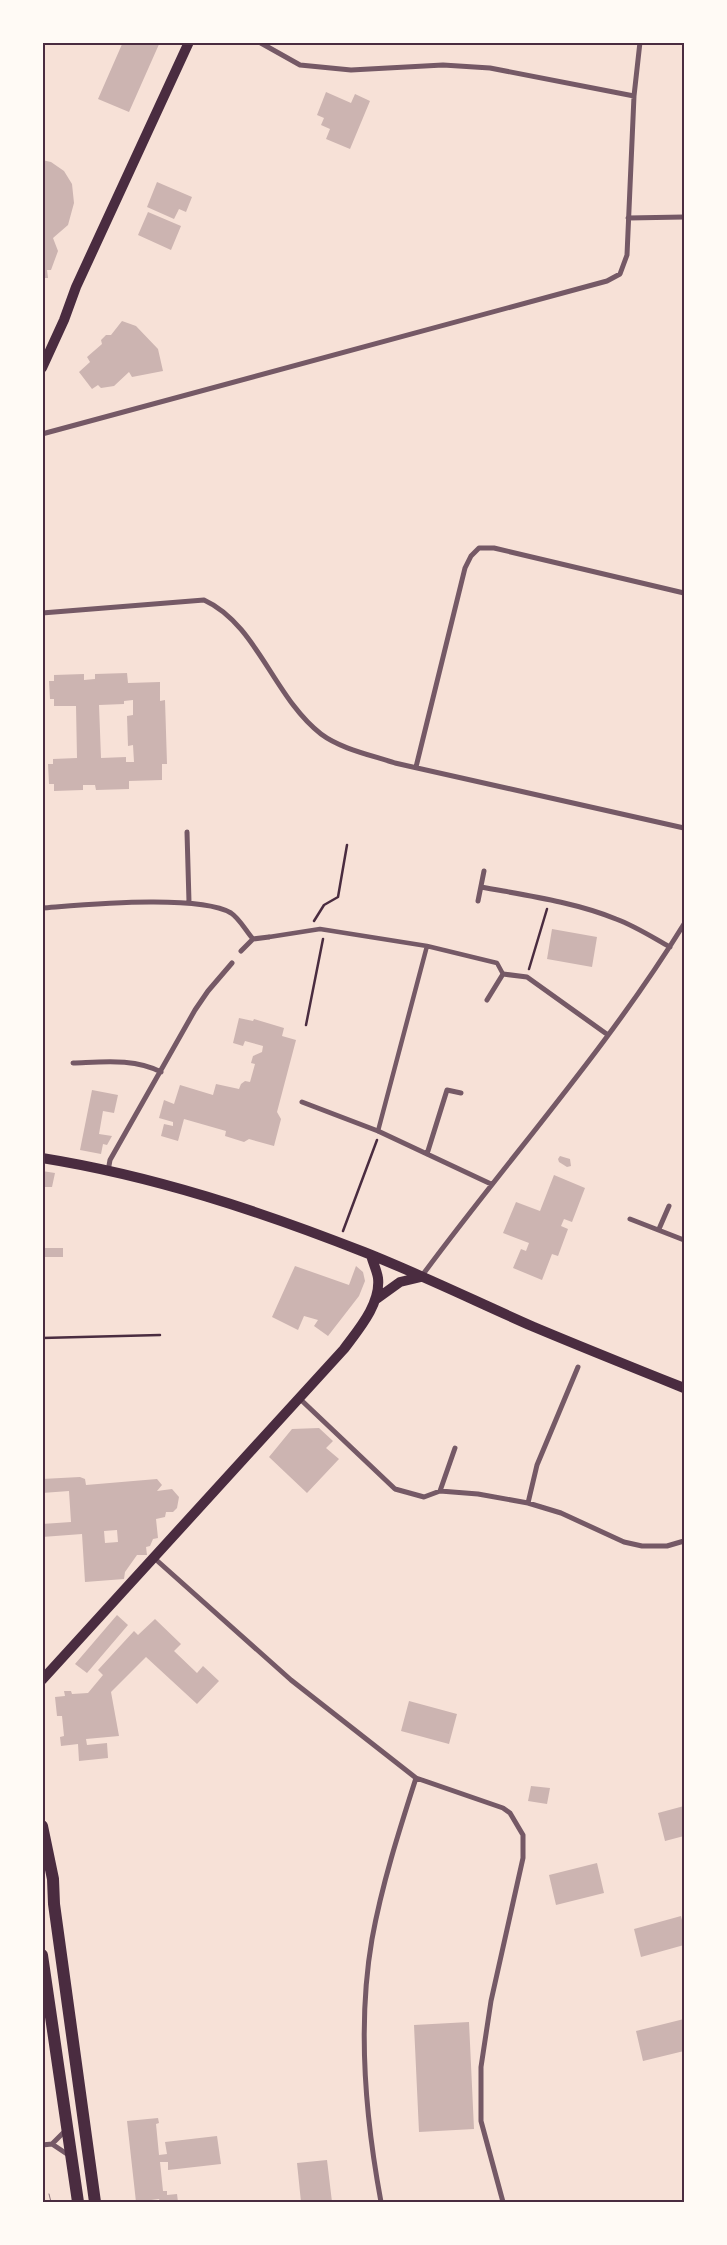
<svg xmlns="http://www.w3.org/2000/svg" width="727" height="2245" viewBox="0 0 727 2245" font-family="Inter,sans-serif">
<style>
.building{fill:#ccb4b1;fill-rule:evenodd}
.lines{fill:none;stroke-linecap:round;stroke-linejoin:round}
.path{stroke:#4a2c40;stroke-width:2.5}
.pedestrian{stroke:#755966;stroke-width:4.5}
.minor{stroke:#755966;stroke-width:5}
.secondary{stroke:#4a2c40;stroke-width:10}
.trunk{stroke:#4a2c40;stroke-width:12}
.tram{stroke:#8f747c;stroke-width:1}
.neatline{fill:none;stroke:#4a2c40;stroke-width:2}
</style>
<rect width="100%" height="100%" fill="#f7e1d7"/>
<path class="building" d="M 123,42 L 160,42 L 129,112 L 98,99 Z
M 326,92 L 351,103 L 355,94 L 370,101 L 350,149 L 326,139 L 330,129 L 321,125 L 324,118 L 317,115 Z
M 42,160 L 51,162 L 64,171 L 72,184 L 74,203 L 68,225 L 53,238 L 58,251 L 51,270 L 47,270 L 48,278 L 42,278 Z
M 157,182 L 192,197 L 186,212 L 179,209 L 174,219 L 147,207 Z
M 148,212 L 181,226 L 171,250 L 138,235 Z
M 122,321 L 136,326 L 158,349 L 163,371 L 132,377 L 129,372 L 114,386 L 101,388 L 98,385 L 92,389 L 79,372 L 90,362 L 87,357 L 102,344 L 101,340 L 106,335 L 111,335 Z
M 127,673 L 128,683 L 160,682 L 160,701 L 165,700 L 167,764 L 162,764 L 162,780 L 129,781 L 129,789 L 96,790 L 95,785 L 83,785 L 83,790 L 54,791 L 54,784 L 49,784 L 48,764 L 53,764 L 53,759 L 77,758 L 76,706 L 54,706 L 54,699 L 50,699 L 49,681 L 54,681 L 54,675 L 84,674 L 84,680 L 95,679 L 95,674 ZM 133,700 L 133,715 L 127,716 L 128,746 L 133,745 L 134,762 L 126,762 L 126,757 L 101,758 L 99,705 L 124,704 L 124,701 Z
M 552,929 L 597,937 L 592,967 L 547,959 Z
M 239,1018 L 253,1021 L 254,1019 L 284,1028 L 282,1036 L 296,1040 L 277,1112 L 281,1119 L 274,1146 L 249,1139 L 244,1142 L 225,1136 L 226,1131 L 184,1119 L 178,1141 L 161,1136 L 164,1124 L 173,1126 L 173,1122 L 159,1118 L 164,1100 L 174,1104 L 180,1085 L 213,1095 L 216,1084 L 239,1089 L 241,1084 L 245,1081 L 250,1082 L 255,1064 L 251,1063 L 253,1056 L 262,1052 L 263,1046 L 245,1041 L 243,1046 L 233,1043 Z
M 92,1090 L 118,1095 L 114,1113 L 103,1111 L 99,1134 L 112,1136 L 107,1145 L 103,1144 L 101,1154 L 80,1150 Z
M 560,1156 L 570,1159 L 571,1166 L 567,1167 L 559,1162 L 558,1159 Z
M 42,1171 L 55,1173 L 52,1187 L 44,1187 L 44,1197 L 42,1197 Z
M 554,1175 L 585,1188 L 572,1222 L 564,1219 L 561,1226 L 568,1229 L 558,1256 L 552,1254 L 542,1280 L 513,1268 L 521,1249 L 526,1251 L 529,1243 L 503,1233 L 516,1202 L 540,1211 Z
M 42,1223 L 44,1223 L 45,1238 L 42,1238 Z
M 42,1248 L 63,1248 L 63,1257 L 42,1257 Z
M 295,1266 L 349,1285 L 356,1266 L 363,1272 L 365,1281 L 359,1296 L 328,1336 L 314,1326 L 318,1320 L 304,1316 L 298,1330 L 272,1317 Z
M 319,1428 L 333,1441 L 326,1448 L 339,1459 L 307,1493 L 269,1457 L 292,1429 Z
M 80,1477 L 85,1479 L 86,1485 L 157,1479 L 162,1485 L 157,1491 L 172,1489 L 179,1497 L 177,1508 L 173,1512 L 166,1512 L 165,1517 L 156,1519 L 158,1538 L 153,1539 L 150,1546 L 146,1547 L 147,1555 L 137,1555 L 125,1572 L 124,1579 L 85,1582 L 82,1534 L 42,1537 L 42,1524 L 71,1522 L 69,1491 L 42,1493 L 42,1479 ZM 117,1530 L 118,1542 L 105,1543 L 104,1531 Z
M 117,1615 L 128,1625 L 87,1673 L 75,1664 Z
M 155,1619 L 181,1644 L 174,1651 L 197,1673 L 203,1666 L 219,1681 L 197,1704 L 146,1657 L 111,1692 L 119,1736 L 86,1739 L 87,1745 L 107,1743 L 108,1758 L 79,1761 L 78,1744 L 61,1746 L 60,1737 L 64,1736 L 62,1716 L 57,1716 L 55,1697 L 65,1696 L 64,1691 L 71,1691 L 72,1694 L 88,1693 L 103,1675 L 98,1670 L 134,1631 L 138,1635 Z
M 409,1701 L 457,1714 L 449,1744 L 401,1731 Z
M 531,1786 L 550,1788 L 547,1804 L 528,1801 Z
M 684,1806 L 684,1836 L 665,1841 L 658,1813 Z
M 597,1863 L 604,1893 L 556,1905 L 549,1875 Z
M 681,1916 L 684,1928 L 684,1945 L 641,1957 L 634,1929 Z
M 684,2019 L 684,2051 L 643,2061 L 636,2031 Z
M 469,2022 L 474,2129 L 419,2132 L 414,2025 Z
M 158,2118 L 159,2123 L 156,2124 L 159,2155 L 167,2154 L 165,2142 L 217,2136 L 221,2164 L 168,2170 L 168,2162 L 160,2162 L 163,2191 L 167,2191 L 167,2195 L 177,2194 L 178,2202 L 160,2202 L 159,2199 L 136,2202 L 127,2121 Z
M 327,2160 L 332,2202 L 301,2202 L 297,2163 Z"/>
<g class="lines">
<path class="path" d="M 314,921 L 324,905 L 338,897 L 347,845
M 529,969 L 547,909
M 306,1025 L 323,939
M 343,1231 L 377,1140
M 42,1338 L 160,1335"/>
<path class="pedestrian" d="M 269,937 L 320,929 L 427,946 L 497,963 L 503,974
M 378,1131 L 427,946"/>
<path class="minor" d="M 259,42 L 300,65 L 351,70 L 443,65 L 490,68 L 634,96
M 628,218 L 684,217
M 42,434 L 607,281 L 620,274 L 627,255 L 634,96 L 640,42
M 42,613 L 204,600 C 257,624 274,698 321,734 C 341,749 371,755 395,763 L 684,828
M 416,767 L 465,568 L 471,556 L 479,548 L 494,548 L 684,593
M 187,832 L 189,902
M 481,887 C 524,895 575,902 616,919 C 635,926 652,937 670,947
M 478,901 L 484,871
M 42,908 C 84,905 198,894 231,913 C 239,918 246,931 253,939
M 241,951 L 253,939 L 269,937
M 487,1000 L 503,974 L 527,977 L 608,1035
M 73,1063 C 103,1062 134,1058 161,1072
M 302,1102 L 378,1131 L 491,1184
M 427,1154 L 447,1090 L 461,1093
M 108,1171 L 110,1160 L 195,1010 L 208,991 L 232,963
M 630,1219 L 684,1240
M 659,1229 L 669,1206
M 421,1277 C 508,1159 607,1049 684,924
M 299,1398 L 395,1489 L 424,1497 L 440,1491 L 478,1494 L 528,1503 L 561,1513 L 624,1542 L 642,1546 L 667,1546 L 684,1541
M 440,1491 L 455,1448
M 528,1503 L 537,1465 L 578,1367
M 153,1557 L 291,1680 L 416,1778 L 503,1808 L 510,1813 L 523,1835 L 523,1858 L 491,2001 L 481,2067 L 481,2121 L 503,2202
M 52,2144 L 70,2156
M 42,2145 L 52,2144 L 66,2130
M 381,2202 C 365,2116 357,2026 372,1939 C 382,1884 399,1831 416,1778"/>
<path class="secondary" d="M 42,368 L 64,320 L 76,287 L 189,42
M 42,1158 C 154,1176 260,1211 364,1252 C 422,1275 477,1302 534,1327 C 584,1348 634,1368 684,1388
M 375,1300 L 400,1282 L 421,1277
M 42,1680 L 344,1349 C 358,1330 381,1304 378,1278 C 377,1271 373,1263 371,1255"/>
<path class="trunk" d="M 42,1826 L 53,1879 L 54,1904 L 95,2202
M 42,1955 L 78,2202"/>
<path class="tram" d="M 49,2194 L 51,2202"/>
</g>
<rect width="727" height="2245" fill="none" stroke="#fffaf5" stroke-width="88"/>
<rect x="44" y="44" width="639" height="2157" class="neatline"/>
</svg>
